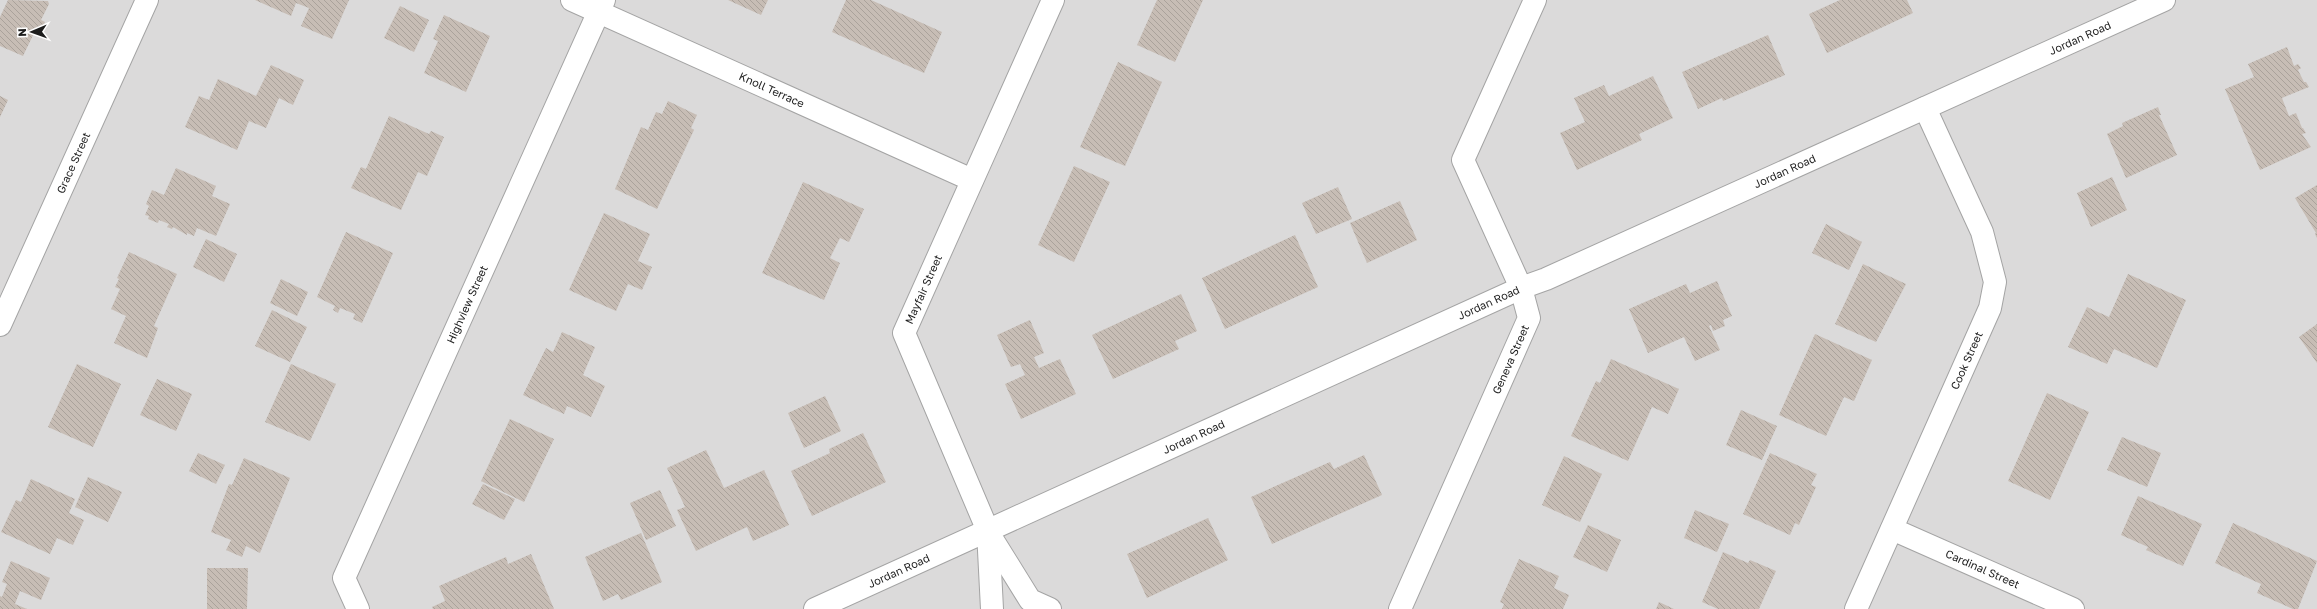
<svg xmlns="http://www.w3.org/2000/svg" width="2317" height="609" viewBox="0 0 2317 609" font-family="'Golos Text',sans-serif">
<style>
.residential{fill:#dbdada}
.building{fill:url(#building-back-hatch)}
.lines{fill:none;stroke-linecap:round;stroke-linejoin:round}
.minor-casing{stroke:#a4a4a4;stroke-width:24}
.minor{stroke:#fff;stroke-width:22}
.labels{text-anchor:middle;stroke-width:4;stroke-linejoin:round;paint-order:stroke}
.street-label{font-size:11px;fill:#1d1d1d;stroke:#fff}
</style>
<defs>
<pattern id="building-back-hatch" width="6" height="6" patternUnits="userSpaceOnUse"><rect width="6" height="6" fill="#c7bdb5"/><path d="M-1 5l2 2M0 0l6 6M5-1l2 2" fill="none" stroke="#aaa29b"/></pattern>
</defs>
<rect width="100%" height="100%" fill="#efebe2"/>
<path class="residential" d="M 0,0 L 2317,0 L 2317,609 L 0,609 Z"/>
<path class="building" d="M 8,0 L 48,1 L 49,4 L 41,20 L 45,22 L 42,30 L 36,29 L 23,56 L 0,46 L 0,17 Z
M 255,0 L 349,0 L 332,39 L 301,26 L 309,8 L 296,3 L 291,16 Z
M 728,0 L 768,0 L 761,15 Z
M 846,0 L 871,0 L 942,32 L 924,73 L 832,32 Z
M 1157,0 L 1203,0 L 1175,62 L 1137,45 Z
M 1840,0 L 1907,0 L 1913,13 L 1827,53 L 1809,14 Z
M 400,6 L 429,20 L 414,52 L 384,38 Z
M 444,15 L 490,36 L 466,92 L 424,73 L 438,41 L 433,39 Z
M 1768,35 L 1785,75 L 1723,101 L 1722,98 L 1698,109 L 1682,72 Z
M 2287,47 L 2294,66 L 2298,64 L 2301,68 L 2298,70 L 2304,82 L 2306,82 L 2309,87 L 2282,98 L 2289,116 L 2296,113 L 2302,128 L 2303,128 L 2306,133 L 2302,134 L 2311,147 L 2260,170 L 2225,89 L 2254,77 L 2248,64 Z
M 1118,62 L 1162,82 L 1125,166 L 1080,147 Z
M 271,65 L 304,80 L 293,105 L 279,98 L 266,128 L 249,121 L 237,150 L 185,127 L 199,96 L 209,100 L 218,79 L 256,96 Z
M 1653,76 L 1673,118 L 1639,134 L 1642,140 L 1577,170 L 1560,133 L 1585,122 L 1574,98 L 1604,85 L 1609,96 Z
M 0,96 L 8,100 L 0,117 Z
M 668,101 L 697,115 L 691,128 L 694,130 L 657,209 L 615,189 L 641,127 L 648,130 L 656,112 L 662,114 Z
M 2158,107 L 2161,115 L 2159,115 L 2177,155 L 2126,178 L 2107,134 L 2123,126 L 2122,123 Z
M 389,116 L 429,134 L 431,131 L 444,137 L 427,176 L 418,172 L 401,210 L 351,188 L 361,167 L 366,169 Z
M 1074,166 L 1110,182 L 1074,262 L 1038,245 Z
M 176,168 L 216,186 L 212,196 L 230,204 L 216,236 L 197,228 L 194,236 L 187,233 L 187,235 L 173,227 L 172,229 L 167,227 L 169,224 L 159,220 L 158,223 L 148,219 L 149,216 L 145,215 L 149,206 L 146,204 L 152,190 L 164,195 Z
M 2112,177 L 2127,210 L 2091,227 L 2077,193 Z
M 803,182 L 864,209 L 849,242 L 840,238 L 830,258 L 840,263 L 824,300 L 762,273 Z
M 2317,185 L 2317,238 L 2315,234 L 2316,233 L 2295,198 Z
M 1338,187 L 1352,219 L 1316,234 L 1302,203 Z
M 1400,201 L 1417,240 L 1367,263 L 1350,223 Z
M 604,213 L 650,234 L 638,261 L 652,267 L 642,290 L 628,284 L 616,311 L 569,290 Z
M 1826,224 L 1862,242 L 1849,270 L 1812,253 Z
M 346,232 L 393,253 L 362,323 L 353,319 L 355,314 L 340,308 L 338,313 L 333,310 L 335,306 L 317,297 Z
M 1295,235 L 1318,287 L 1225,329 L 1202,278 Z
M 206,239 L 237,254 L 224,282 L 193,267 Z
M 129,252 L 177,274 L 154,326 L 158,328 L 147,358 L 114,343 L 126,316 L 111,309 L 120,289 L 115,287 L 119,279 L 117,278 Z
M 1863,264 L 1906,284 L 1876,342 L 1835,324 Z
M 2128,274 L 2186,300 L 2157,368 L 2114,349 L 2107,364 L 2068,347 L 2087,307 L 2109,317 Z
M 281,279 L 308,292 L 297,316 L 270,303 Z
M 1717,281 L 1732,316 L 1723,320 L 1725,326 L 1713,331 L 1711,325 L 1709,326 L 1720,350 L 1695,361 L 1684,337 L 1648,353 L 1629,309 L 1686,284 L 1690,293 Z
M 1181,294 L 1197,331 L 1175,341 L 1179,349 L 1113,379 L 1092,335 Z
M 272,310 L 307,327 L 290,362 L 255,346 Z
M 1030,320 L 1044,353 L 1034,357 L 1039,368 L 1060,359 L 1076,394 L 1021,419 L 1005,384 L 1025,375 L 1020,364 L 1011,367 L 997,335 Z
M 2317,324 L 2317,363 L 2299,337 Z
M 562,332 L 595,347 L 583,375 L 605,386 L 591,417 L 567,406 L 564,414 L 523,395 L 546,348 L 553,352 Z
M 1815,334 L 1872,360 L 1854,401 L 1844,397 L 1826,436 L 1779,415 Z
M 1611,359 L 1679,389 L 1668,414 L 1652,407 L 1628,461 L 1571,436 L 1596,381 L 1600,383 Z
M 77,364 L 121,384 L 93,447 L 48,427 Z
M 291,364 L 336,384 L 310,441 L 265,422 Z
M 157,379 L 192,394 L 176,431 L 140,415 Z
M 2047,393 L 2089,412 L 2050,500 L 2008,481 Z
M 825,396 L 841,431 L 804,448 L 788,413 Z
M 1741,410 L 1777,426 L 1762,460 L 1726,445 Z
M 510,419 L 554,439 L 524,502 L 481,481 Z
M 863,433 L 886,482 L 812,516 L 791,471 L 830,453 L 829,449 Z
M 2122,437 L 2161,453 L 2147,487 L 2107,470 Z
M 706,450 L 724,488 L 764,470 L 789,525 L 753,541 L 747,527 L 696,551 L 677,510 L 685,507 L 667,468 Z
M 198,453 L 225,465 L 216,484 L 189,471 Z
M 1770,453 L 1817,474 L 1811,485 L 1816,487 L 1799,525 L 1795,523 L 1790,535 L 1743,514 Z
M 1364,455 L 1382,495 L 1272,544 L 1251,497 L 1330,462 L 1334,469 Z
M 1564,456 L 1602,474 L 1580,522 L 1542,505 Z
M 244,458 L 290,478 L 260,553 L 246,546 L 242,557 L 226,550 L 231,540 L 211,532 L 229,484 L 232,485 Z
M 88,477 L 122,492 L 108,522 L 75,507 Z
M 31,479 L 75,499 L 69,513 L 84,520 L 73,545 L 57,538 L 50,554 L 1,532 L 16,500 L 21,502 Z
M 483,484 L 515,499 L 504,520 L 472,504 Z
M 660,490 L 676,526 L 646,540 L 630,503 Z
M 2138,496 L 2202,524 L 2183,566 L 2146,550 L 2148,547 L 2121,535 Z
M 1695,510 L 1729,524 L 1717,552 L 1684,538 Z
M 1208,518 L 1228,560 L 1147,598 L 1127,554 Z
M 2233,523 L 2317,561 L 2298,609 L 2293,609 L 2257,593 L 2261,584 L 2215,563 Z
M 1588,525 L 1621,540 L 1607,572 L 1573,557 Z
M 641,533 L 662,582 L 621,600 L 618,594 L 603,601 L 585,557 Z
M 1723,552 L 1748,563 L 1750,560 L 1776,571 L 1759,609 L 1718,609 L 1702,602 Z
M 531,554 L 554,609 L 433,609 L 432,607 L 445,601 L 439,586 L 506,557 L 508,564 Z
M 1519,559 L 1559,576 L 1554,588 L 1569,595 L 1563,609 L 1502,609 L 1504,604 L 1500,602 Z
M 11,561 L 50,578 L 41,600 L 20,591 L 15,604 L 27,609 L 0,609 L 0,596 L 2,597 L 7,584 L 2,582 Z
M 207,568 L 248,568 L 247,609 L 207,609 Z
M 1659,602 L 1674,609 L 1656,609 Z"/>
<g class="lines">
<g class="minor-casing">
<g id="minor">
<path id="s1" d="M 572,0 L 972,180"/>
<path id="s2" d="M 0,325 L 147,0"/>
<path id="s3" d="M 1892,529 L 2073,609"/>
<path d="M 989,534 L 1030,600 L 1050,609"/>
<path id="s4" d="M 358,609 L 344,578 L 604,0"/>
<path id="s5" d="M 815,609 L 1521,288 L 1546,279 L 2164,0"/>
<path id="s6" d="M 992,609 L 988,531 L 904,333 L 1053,0"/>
<path id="s7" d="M 1400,609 L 1529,318 L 1521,288 L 1463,160 L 1535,0"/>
<path id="s8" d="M 1856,609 L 1990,308 L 1995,282 L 1982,232 L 1925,108"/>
</g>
</g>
<use href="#minor" class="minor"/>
</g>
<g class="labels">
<g class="street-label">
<text dy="4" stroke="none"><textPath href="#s5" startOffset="1388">Jordan Road</textPath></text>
<text dy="4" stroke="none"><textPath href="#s1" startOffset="219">Knoll Terrace</textPath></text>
<text dy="4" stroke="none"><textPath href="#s2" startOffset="178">Grace Street</textPath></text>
<text dy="4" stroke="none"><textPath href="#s5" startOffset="1064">Jordan Road</textPath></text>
<text dy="4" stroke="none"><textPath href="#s6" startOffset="341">Mayfair Street</textPath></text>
<text dy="4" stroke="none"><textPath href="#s5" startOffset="740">Jordan Road</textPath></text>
<text dy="4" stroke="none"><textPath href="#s4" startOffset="334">Highview Street</textPath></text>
<text dy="4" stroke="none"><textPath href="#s7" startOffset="273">Geneva Street</textPath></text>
<text dy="4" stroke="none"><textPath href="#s8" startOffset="272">Cook Street</textPath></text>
<text dy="4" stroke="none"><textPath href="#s5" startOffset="416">Jordan Road</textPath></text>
<text dy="4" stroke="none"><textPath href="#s3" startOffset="99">Cardinal Street</textPath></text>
<text dy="4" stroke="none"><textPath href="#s5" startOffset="92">Jordan Road</textPath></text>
</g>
</g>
<g transform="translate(32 32) rotate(268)" stroke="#ffffff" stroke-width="3" paint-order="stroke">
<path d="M0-3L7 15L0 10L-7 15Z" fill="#1d1d1d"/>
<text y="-6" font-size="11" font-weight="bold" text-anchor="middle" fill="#1d1d1d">N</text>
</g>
</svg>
